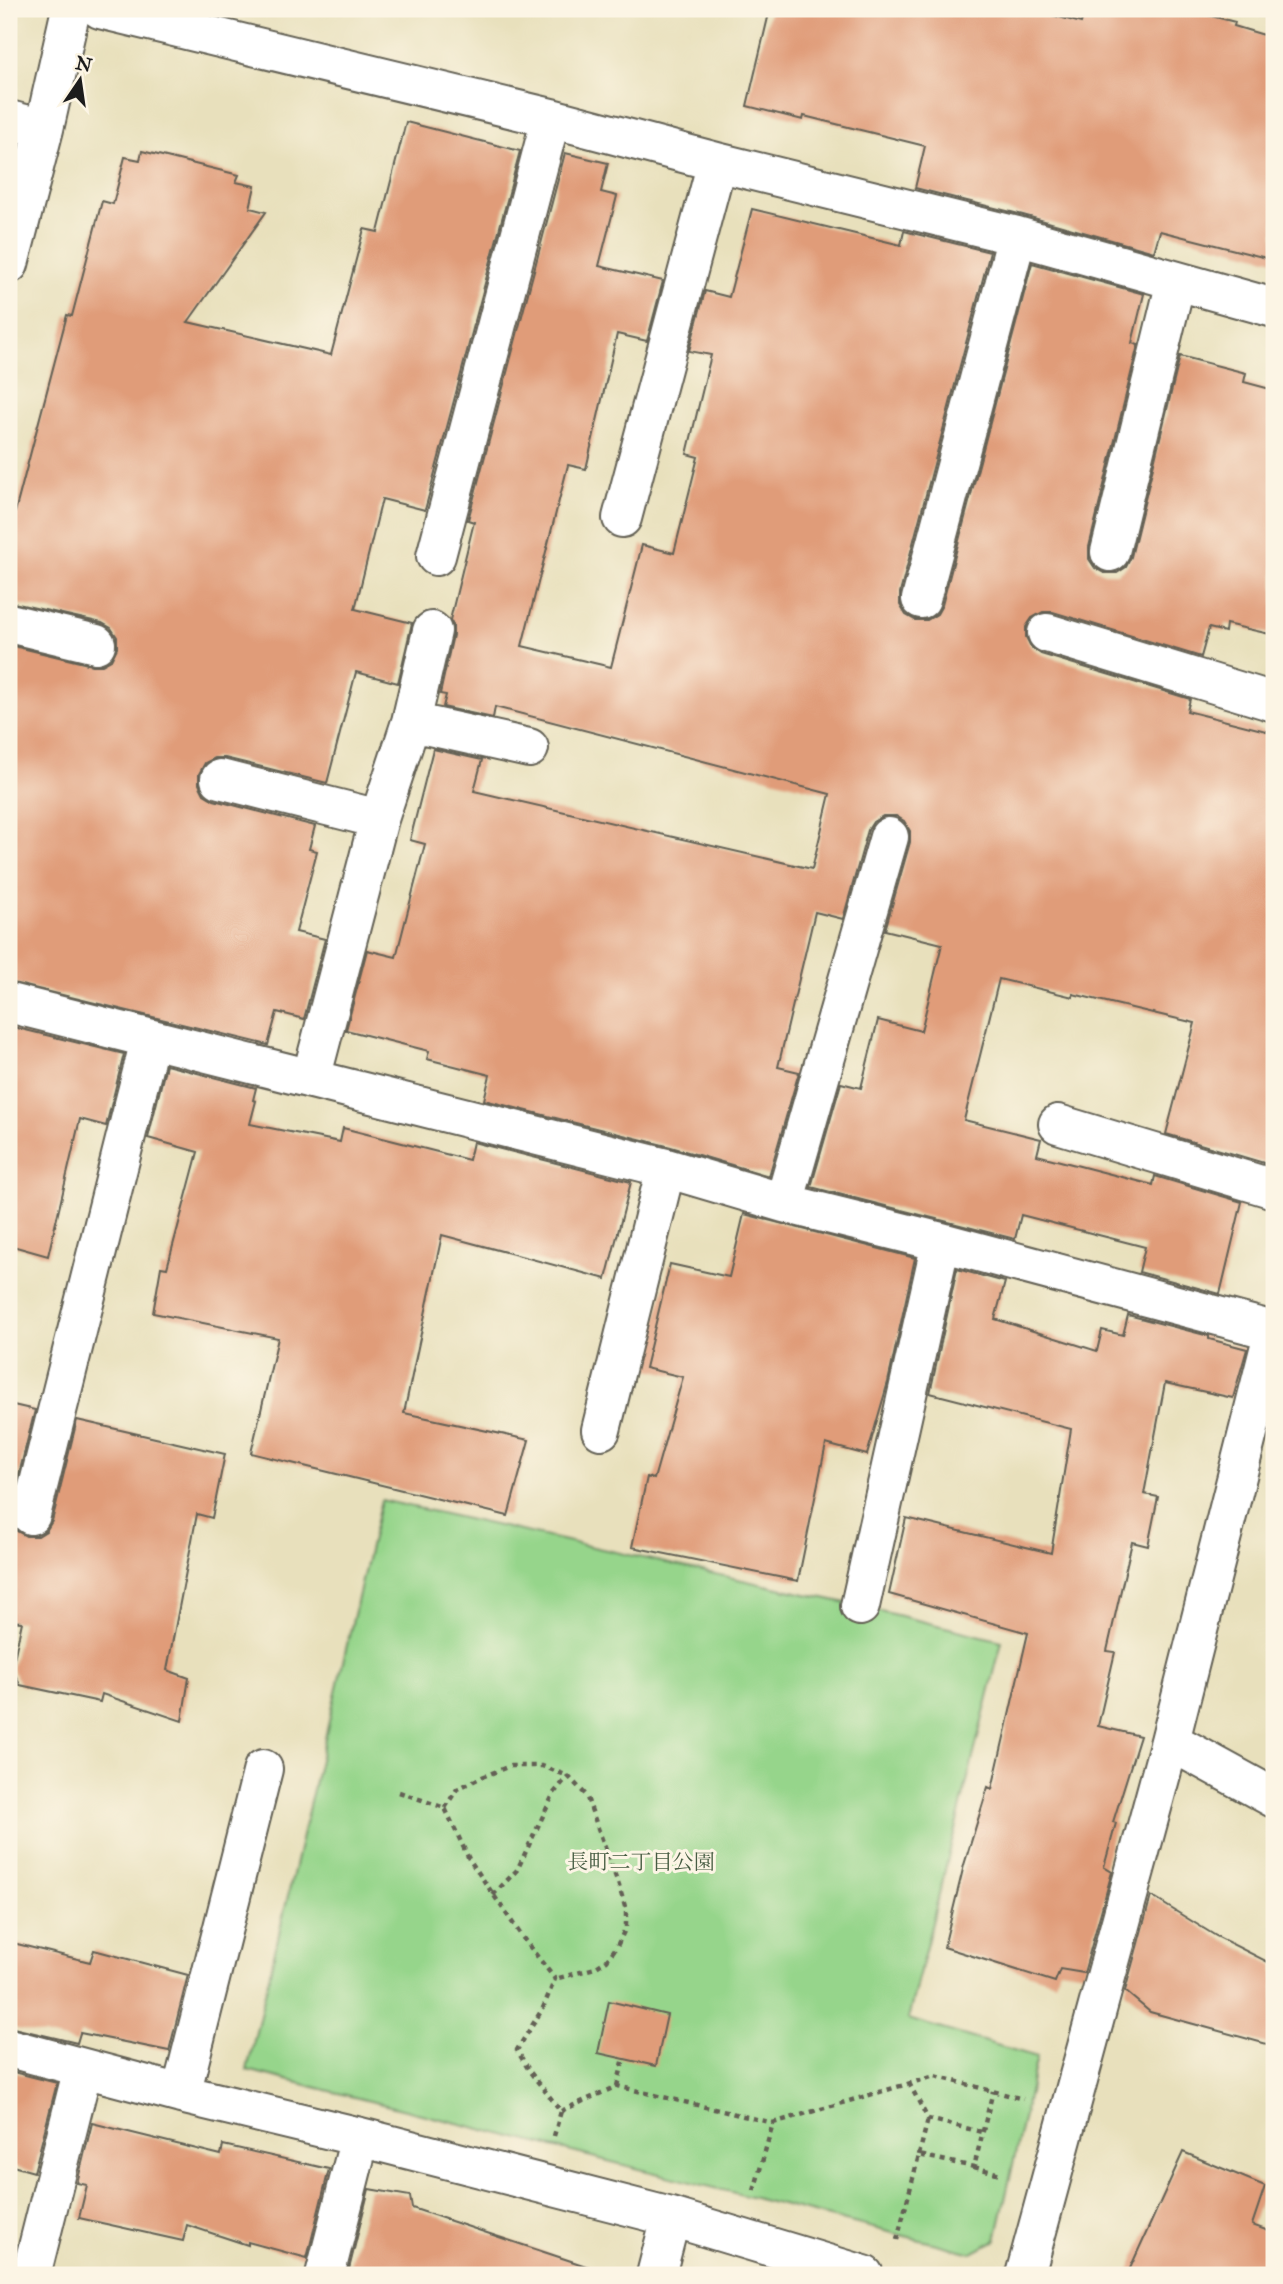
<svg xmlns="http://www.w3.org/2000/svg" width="1283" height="2284" viewBox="0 0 1283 2284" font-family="'IM FELL Great Primer','Noto Serif JP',serif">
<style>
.green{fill:#96d58b;stroke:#597854;stroke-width:2}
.building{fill:#e09c79}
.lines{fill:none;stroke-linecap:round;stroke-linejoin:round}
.minor-casing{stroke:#636154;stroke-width:42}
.path{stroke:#636154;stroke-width:4.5;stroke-dasharray:5 5;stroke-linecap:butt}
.minor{stroke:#fff;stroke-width:38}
.labels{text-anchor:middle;stroke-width:6;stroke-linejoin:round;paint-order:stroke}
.park-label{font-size:21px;fill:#475d43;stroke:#fcf5e5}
</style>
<rect width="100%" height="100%" fill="#fcf5e5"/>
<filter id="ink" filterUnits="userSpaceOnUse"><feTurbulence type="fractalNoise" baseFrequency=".0143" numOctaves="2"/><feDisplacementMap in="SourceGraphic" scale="14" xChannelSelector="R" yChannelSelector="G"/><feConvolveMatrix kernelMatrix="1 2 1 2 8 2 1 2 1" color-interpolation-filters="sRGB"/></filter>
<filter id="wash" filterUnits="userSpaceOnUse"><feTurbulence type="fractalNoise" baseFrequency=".00686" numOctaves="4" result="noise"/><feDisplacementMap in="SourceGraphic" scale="28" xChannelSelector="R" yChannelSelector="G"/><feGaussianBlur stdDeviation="1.57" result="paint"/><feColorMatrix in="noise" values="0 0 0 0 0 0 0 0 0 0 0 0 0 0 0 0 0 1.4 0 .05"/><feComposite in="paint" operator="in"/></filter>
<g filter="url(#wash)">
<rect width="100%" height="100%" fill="#e8e0bc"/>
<path class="green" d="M 381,1500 L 860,1606 L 1002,1641 L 908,2019 L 1037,2057 L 996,2240 L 972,2253 L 247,2070 Z"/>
<g id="blocks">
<path class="building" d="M 770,9 L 1030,9 L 1081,23 L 1085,9 L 1184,9 L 1235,22 L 1234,26 L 1274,38 L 1274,260 L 1160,231 L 1154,252 L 1023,215 L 915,188 L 925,146 L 804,116 L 803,120 L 747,106 Z
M 406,122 L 520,151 L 425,510 L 382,499 L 355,609 L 412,623 L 398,683 L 356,672 L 327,783 L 225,758 L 215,758 L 205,763 L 199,774 L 199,784 L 204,794 L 214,800 L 315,826 L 309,849 L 317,851 L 296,932 L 325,939 L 304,1019 L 277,1012 L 268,1045 L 9,982 L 9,645 L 92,665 L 102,665 L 111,660 L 117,648 L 117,637 L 111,628 L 102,623 L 9,602 L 9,511 L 15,512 L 67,315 L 72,316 L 102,201 L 113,204 L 125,157 L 140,160 L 142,151 L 239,175 L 236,182 L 255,186 L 250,208 L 266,212 L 188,322 L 331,355 L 364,229 L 378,232 Z
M 565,153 L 608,163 L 601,192 L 617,196 L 599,266 L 663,281 L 647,341 L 617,334 L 586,469 L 568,465 L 522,646 L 611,667 L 642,545 L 674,553 L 698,457 L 687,454 L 711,355 L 689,351 L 705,291 L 729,297 L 752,209 L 901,245 L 904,231 L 990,252 L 900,593 L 900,605 L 906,615 L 915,620 L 927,620 L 937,614 L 942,605 L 1032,263 L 1144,294 L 1132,343 L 1138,345 L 1089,547 L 1089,559 L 1095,568 L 1104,573 L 1117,573 L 1126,567 L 1131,557 L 1180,356 L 1246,373 L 1244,382 L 1274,390 L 1274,635 L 1226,624 L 1225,632 L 1209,628 L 1201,657 L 1053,612 L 1043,612 L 1032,618 L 1026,627 L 1026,637 L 1031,647 L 1041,654 L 1190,699 L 1187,711 L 1274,733 L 1274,1166 L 1166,1134 L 1195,1023 L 1073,994 L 1073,997 L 999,979 L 964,1120 L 1041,1139 L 1037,1155 L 1153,1185 L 1155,1176 L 1242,1202 L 1220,1294 L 1139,1272 L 1145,1247 L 1021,1215 L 1015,1239 L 811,1187 L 841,1083 L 861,1088 L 878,1020 L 921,1031 L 942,944 L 885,930 L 910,842 L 910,831 L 904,821 L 896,816 L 883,816 L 873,822 L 868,830 L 843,919 L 815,912 L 778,1067 L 799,1072 L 769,1176 L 671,1147 L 484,1100 L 490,1075 L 427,1059 L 429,1051 L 346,1030 L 367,950 L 396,957 L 425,844 L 410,840 L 433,749 L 482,760 L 474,791 L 812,869 L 830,794 L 495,707 L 493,718 L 443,707 L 446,695 L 440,694 L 453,635 L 453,625 L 450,620 L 474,522 L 468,520 Z
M 9,1026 L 124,1054 L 106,1126 L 80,1119 L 48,1256 L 9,1245 Z
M 166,1065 L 256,1088 L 253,1100 L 256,1101 L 250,1124 L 340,1142 L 343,1128 L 469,1160 L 473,1142 L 631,1182 L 606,1279 L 442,1235 L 404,1413 L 529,1440 L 508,1516 L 251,1453 L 278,1338 L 153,1313 L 161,1267 L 167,1268 L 198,1152 L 148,1138 Z
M 744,1214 L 915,1258 L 888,1382 L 867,1455 L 826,1444 L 798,1581 L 632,1547 L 647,1477 L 654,1479 L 683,1377 L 645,1368 L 670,1264 L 729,1277 Z
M 957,1269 L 1005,1282 L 995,1319 L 1097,1351 L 1102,1330 L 1123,1335 L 1128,1315 L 1209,1336 L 1209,1339 L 1247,1349 L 1233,1398 L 1165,1383 L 1144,1494 L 1158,1497 L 1148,1546 L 1132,1542 L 1107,1651 L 1115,1652 L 1098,1726 L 1140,1736 L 1113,1822 L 1116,1823 L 1104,1867 L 1112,1872 L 1084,1973 L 1060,1969 L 1055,1982 L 944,1947 L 964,1865 L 988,1787 L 992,1789 L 1028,1633 L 889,1594 L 906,1518 L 1051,1553 L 1071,1429 L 930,1393 Z
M 9,1404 L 35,1410 L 10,1510 L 10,1522 L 15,1530 L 26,1536 L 38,1536 L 46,1531 L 52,1521 L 77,1420 L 225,1454 L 212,1518 L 197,1514 L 167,1670 L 189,1678 L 182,1721 L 102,1694 L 100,1702 L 20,1685 L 12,1668 L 22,1622 L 9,1621 Z
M 1151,1896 L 1216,1936 L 1274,1965 L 1274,2046 L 1150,2012 L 1125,1991 Z
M 9,1942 L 90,1962 L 94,1950 L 188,1975 L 169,2051 L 80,2033 L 77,2043 L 9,2027 Z
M 609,2001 L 667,2015 L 656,2066 L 598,2053 Z
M 9,2071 L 57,2083 L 34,2172 L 9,2165 Z
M 92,2123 L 221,2155 L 223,2145 L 329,2169 L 307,2258 L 248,2242 L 248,2245 L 187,2225 L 183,2241 L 79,2218 L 87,2185 L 77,2183 Z
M 1183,2152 L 1265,2186 L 1252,2225 L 1274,2233 L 1274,2275 L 1127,2275 Z
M 369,2189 L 410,2196 L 412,2208 L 589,2267 L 587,2275 L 370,2275 L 349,2269 Z"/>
</g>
</g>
<g filter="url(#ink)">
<use href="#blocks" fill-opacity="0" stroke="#636154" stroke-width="2"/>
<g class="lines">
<g class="minor-casing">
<path id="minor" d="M 100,9 L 551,118 L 717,162 L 1017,236 L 1274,308
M 9,120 L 44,129
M 9,264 L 44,129 L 71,9
M 622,518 L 717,162
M 1110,552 L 1176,281
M 436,556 L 551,118
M 921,599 L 1017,236
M 9,623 L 96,644
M 1047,633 L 1274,702
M 411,722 L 432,631
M 220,779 L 379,819
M 9,1003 L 666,1168 L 784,1203 L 941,1242 L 1274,1331
M 311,1079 L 379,819 L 411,722 L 529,748
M 1058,1124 L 1274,1189
M 784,1203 L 889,837
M 601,1430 L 666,1168
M 31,1515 L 150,1040
M 860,1606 L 941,1242
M 1170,1741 L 1274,1798
M 9,2048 L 181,2094 L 360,2137 L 671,2217 L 864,2275
M 181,2094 L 263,1769
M 31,2275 L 83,2068
M 325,2275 L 360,2137
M 656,2275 L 671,2217
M 1025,2275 L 1170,1741 L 1274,1330"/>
</g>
<path class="path" d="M 399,1792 L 445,1808 L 469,1859 L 523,1938 L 555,1979 L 543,2008 L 517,2050 L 530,2072 L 561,2111 L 554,2136
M 445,1808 L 457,1789 L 482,1777 L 510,1766 L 542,1766 L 568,1776 L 586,1795 L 619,1886 L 626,1910 L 626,1927 L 617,1946 L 607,1960 L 595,1968 L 555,1979
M 493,1895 L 517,1870 L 554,1793 L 568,1776
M 909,2083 L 928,2119 L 982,2132
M 617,2086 L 624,2058
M 561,2111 L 617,2086 L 773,2123
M 919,2155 L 928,2119
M 974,2167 L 1000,2174
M 754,2191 L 773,2123 L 935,2076 L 1023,2099
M 897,2240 L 919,2155 L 974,2167 L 993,2091"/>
<use href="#minor" class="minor"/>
</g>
</g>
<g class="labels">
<g class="park-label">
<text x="641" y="1869">長町二丁目公園</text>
</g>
</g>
<rect width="1283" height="2284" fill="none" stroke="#fcf5e5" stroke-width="35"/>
<g transform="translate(80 80) rotate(13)" stroke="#fcf5e5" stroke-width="5" paint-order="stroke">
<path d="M0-5L12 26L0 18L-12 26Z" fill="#1c1c1c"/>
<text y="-10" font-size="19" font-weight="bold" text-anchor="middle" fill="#1c1c1c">N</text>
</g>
</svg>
